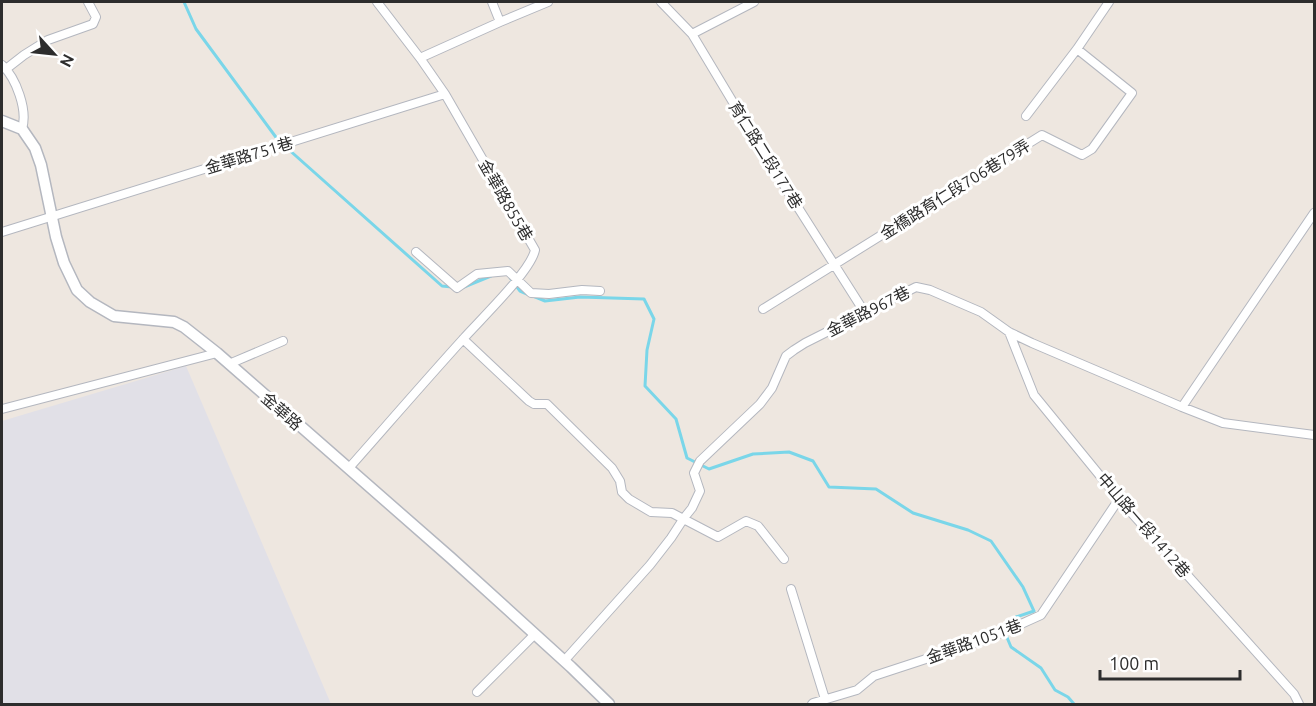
<svg xmlns="http://www.w3.org/2000/svg" width="1316" height="706" viewBox="0 0 1316 706" font-family="Ubuntu,'Noto Sans TC',sans-serif">
<style>
.industrial{fill:#e1e0e7}
.lines{fill:none;stroke-linecap:round;stroke-linejoin:round}
.stream{stroke:#7ad6e9;stroke-width:3}
.street-casing{stroke:#b4b7bf;stroke-width:10}
.secondary-casing{stroke:#b4b7bf;stroke-width:13}
.street{stroke:#fff;stroke-width:8}
.secondary{stroke:#fff;stroke-width:10}
.labels{text-anchor:middle;stroke-width:6;stroke-linejoin:round;paint-order:stroke}
.street-label{font-size:16px;fill:#2d2d2d;stroke:#fff}
</style>
<rect width="100%" height="100%" fill="#eee7e0"/>
<path class="industrial" d="M 186,366 L 331,704 L 2,704 L 2,421 Z"/>
<g class="lines">
<path class="stream" d="M 184,2 L 196,29 L 278,140 L 442,286 L 452,287
M 509,276 L 520,291 L 527,294
M 464,287 L 491,276
M 533,296 L 545,301 L 580,297 L 644,299 L 654,319 L 647,350 L 645,386 L 676,419 L 687,458 L 709,469 L 753,454 L 789,452 L 813,461 L 829,487 L 876,489 L 913,513 L 968,530 L 991,541 L 1023,587 L 1034,611 L 1016,617 L 1003,628 L 1011,647 L 1041,668 L 1055,690 L 1068,697 L 1074,704"/>
<g class="street-casing">
<path id="street" d="M 492,2 L 500,22 L 548,2
M 661,2 L 692,34 L 764,154 L 865,313
M 692,34 L 754,2
M 420,58 L 500,22
M 2,65 C 16,78 28,110 22,129
M 6,69 L 24,55 L 48,40 L 93,24 L 96,17 L 88,2
M 1026,116 L 1077,49 L 1109,2
M 2,232 L 445,94
M 416,252 L 457,288 L 477,274 L 508,271 L 531,293 L 549,294 L 582,290 L 600,291
M 763,309 L 1042,135 L 1082,155 L 1092,149 L 1132,93 L 1077,49
M 1009,332 L 1034,395 L 1119,499 L 1294,694 L 1299,704
M 463,339 L 529,401 L 534,404 L 547,404 L 612,468 L 620,481 L 622,492 L 629,499 L 651,512 L 672,513 L 718,537 L 746,521 L 758,526 L 784,559
M 229,364 L 283,341
M 1182,407 L 1314,213
M 2,409 L 217,353
M 349,468 C 387,425 425,381 464,338 C 480,320 531,271 535,250 L 445,94 L 420,58 L 377,2
M 791,589 L 825,699
M 564,661 L 650,565 L 671,538 L 684,518 L 692,508 L 700,491 L 694,473 L 700,461 L 760,404 L 772,388 L 786,356 L 794,350 L 805,343 L 916,287 L 930,290 L 981,312 L 1009,332 L 1032,343 L 1182,407 L 1223,423 L 1314,435
M 477,692 L 535,634
M 812,704 L 813,703 L 857,690 L 874,676 L 990,638 L 1041,615 L 1119,499"/>
</g>
<g class="secondary-casing">
<path id="secondary" d="M 2,121 L 22,129 L 35,148 L 41,165 L 56,237 L 64,263 L 77,290 L 90,302 L 114,316 L 174,322 L 184,327 L 217,353 L 451,558 L 571,667 L 609,704"/>
</g>
<use href="#street" class="street"/>
<use href="#secondary" class="secondary"/>
</g>
<g class="labels">
<g class="street-label">
<text transform="translate(249 155) rotate(-17)" y="6">金華路751巷</text>
<text transform="translate(766 155) rotate(58)" y="6">育仁路二段177巷</text>
<text transform="translate(955 189) rotate(-32)" y="6">金橋路育仁段706巷79弄</text>
<text transform="translate(506 200) rotate(60)" y="6">金華路855巷</text>
<text transform="translate(868 311) rotate(-27)" y="6">金華路967巷</text>
<text transform="translate(282 411) rotate(41)" y="6">金華路</text>
<text transform="translate(1144 525) rotate(49)" y="6">中山路一段1412巷</text>
<text transform="translate(974 641) rotate(-20)" y="6">金華路1051巷</text>
</g>
</g>
<rect width="1316" height="706" fill="none" stroke="#2d2d2d" stroke-width="6"/>
<g transform="translate(54 54) rotate(117)" stroke="#ffffff" stroke-width="4.5" paint-order="stroke">
<path d="M0-4.5L10 22L0 15L-10 22Z" fill="#2d2d2d"/>
<text y="-9" font-size="16" font-weight="bold" text-anchor="middle" fill="#2d2d2d">N</text>
</g>
<path d="M1100 670v9h140v-9" fill="none" stroke="#2d2d2d" stroke-width="3"/>
<text x="1109" y="670" font-size="18" fill="#2d2d2d" stroke="#ffffff" stroke-width="4.5" paint-order="stroke">100 m</text>
</svg>
